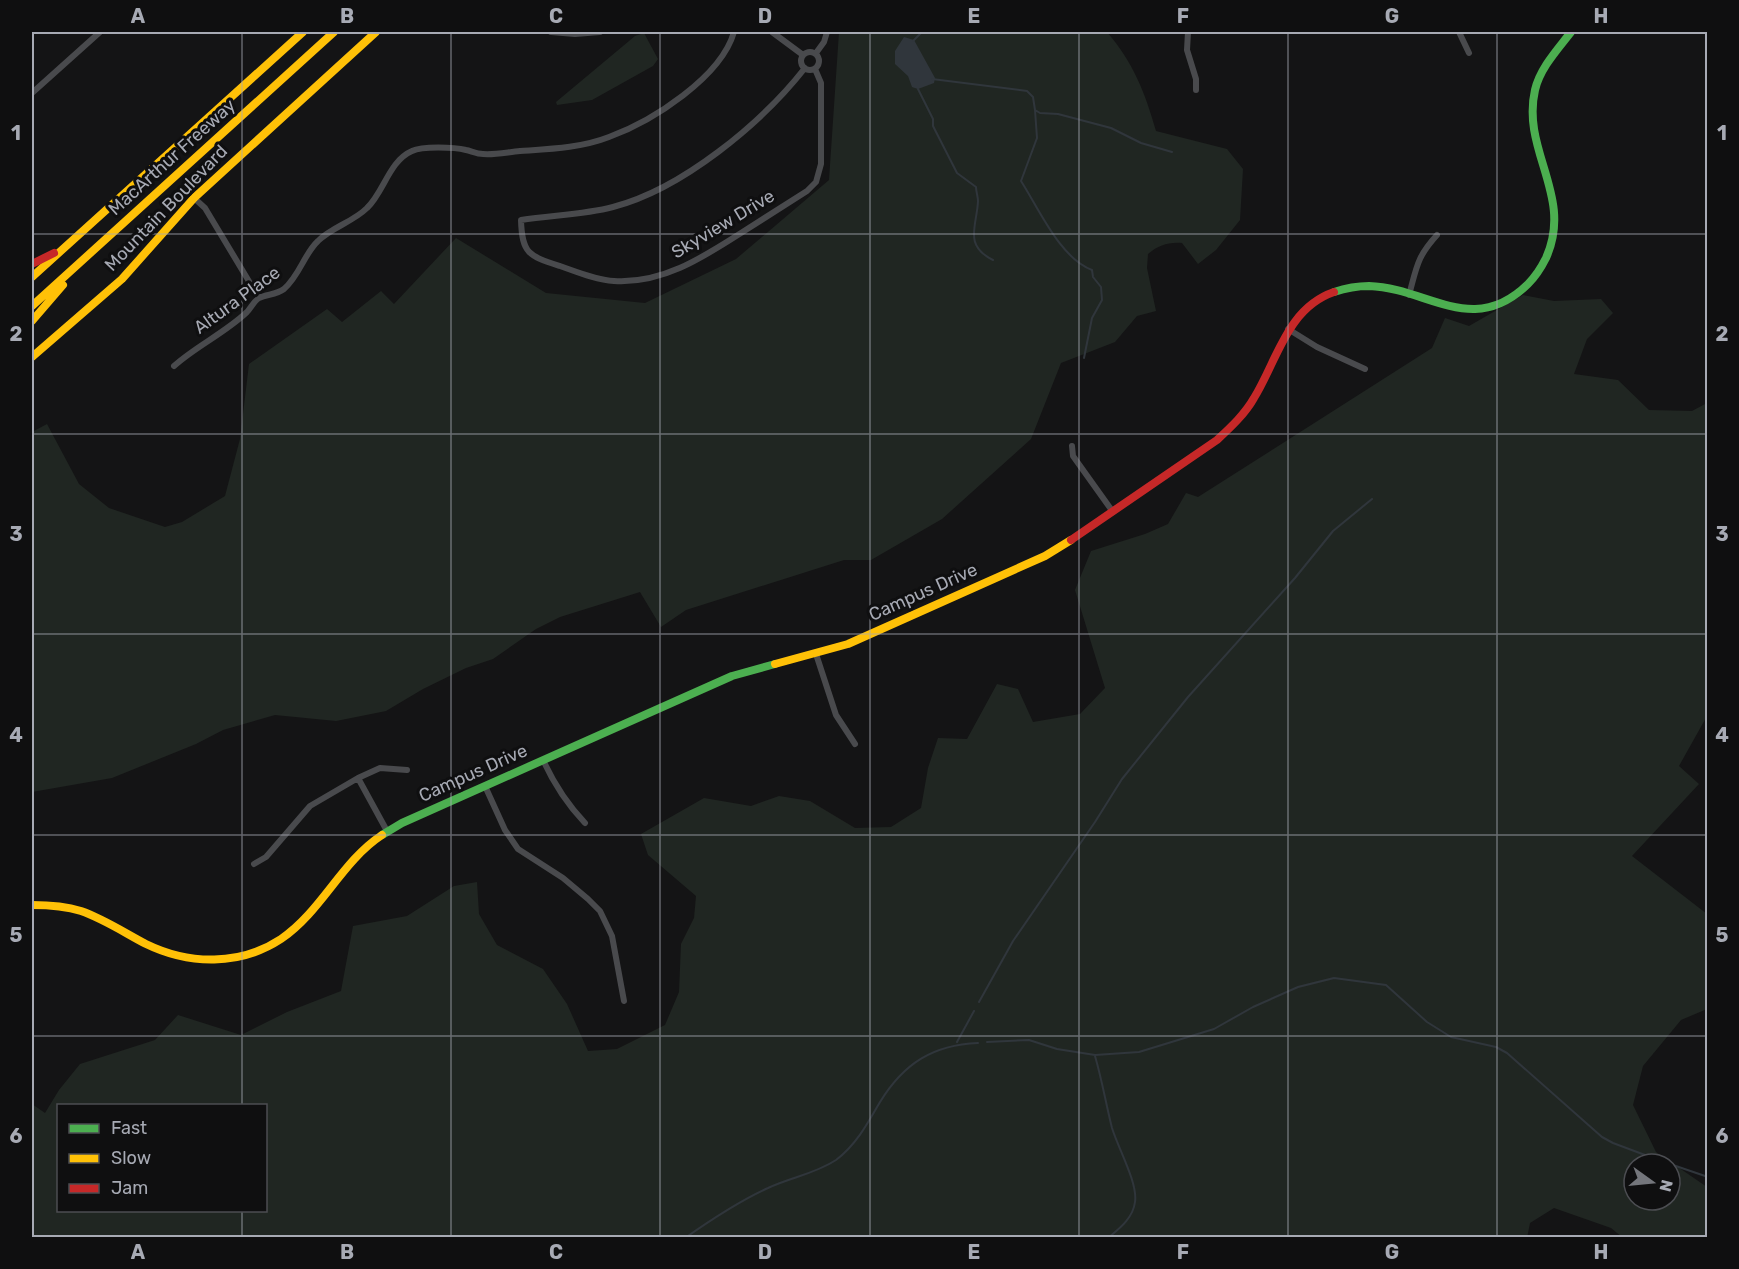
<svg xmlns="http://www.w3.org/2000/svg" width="1739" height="1269" viewBox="0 0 1739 1269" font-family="Rubik,sans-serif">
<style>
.green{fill:#202622;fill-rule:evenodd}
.water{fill:#30363c}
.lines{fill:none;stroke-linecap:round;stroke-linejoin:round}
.stream{stroke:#30363c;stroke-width:2}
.street{stroke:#494a4d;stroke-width:6}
.fast{stroke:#4caf50;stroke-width:8}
.slow{stroke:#ffc107;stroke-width:8}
.jam{stroke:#c62828;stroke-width:8}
.grid{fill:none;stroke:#a7aab4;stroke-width:1.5;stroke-opacity:0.55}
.labels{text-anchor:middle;stroke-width:6;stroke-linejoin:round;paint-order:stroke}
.street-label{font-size:18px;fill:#a7aab4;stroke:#0f0f10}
.neatline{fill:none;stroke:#a7aab4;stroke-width:2}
.grid-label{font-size:20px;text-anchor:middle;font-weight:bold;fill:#a7aab4}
</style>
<rect width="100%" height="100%" fill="#141415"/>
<path class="green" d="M 839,32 L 1107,32 C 1133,62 1145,92 1156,131 L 1227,149 L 1243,169 L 1240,220 L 1216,250 L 1198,264 L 1182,243 C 1168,242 1159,245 1148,254 L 1147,268 L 1156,311 L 1137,316 L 1115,342 L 1061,363 L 1031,439 L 942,519 L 871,560 L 844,560 L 686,610 L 661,627 L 640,592 L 560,617 L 536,629 L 493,659 L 466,668 L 423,689 L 386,711 L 336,721 L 275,715 L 223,730 L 196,744 L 112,778 L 32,792 L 32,432 L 47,424 L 79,484 L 109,508 L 165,527 L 182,522 L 225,496 L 240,439 L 249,364 L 327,309 L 342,322 L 381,291 L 394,304 L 456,238 L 546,293 L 645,303 L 736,259 L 829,180 Z
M 644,33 L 658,59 L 653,66 L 592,100 L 557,105 L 556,102 L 635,36 Z
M 1523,295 L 1554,301 L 1601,299 L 1613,313 L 1587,339 L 1574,374 L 1618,380 L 1649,410 L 1692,411 L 1707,403 L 1707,716 L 1679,766 L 1699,784 L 1632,856 L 1707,914 L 1707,1009 L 1681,1020 L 1643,1066 L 1633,1105 L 1656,1152 L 1707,1187 L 1707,1237 L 1622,1237 L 1611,1228 L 1554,1208 L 1530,1223 L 1527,1238 L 32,1237 L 32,1104 L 45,1113 L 59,1090 L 80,1064 L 155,1040 L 178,1015 L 241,1035 L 287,1012 L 341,991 L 353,926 L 407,916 L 454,886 L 477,882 L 479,914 L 497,945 L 543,969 L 567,1004 L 588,1051 L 617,1049 L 665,1025 L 679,992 L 681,944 L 694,918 L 696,896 L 648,855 L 641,834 L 704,798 L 751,806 L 779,796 L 810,801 L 855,828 L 891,827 L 921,808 L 928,768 L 938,738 L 967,739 L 997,684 L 1018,689 L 1033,722 L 1080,714 L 1105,688 L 1075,590 L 1091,551 L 1145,534 L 1168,524 L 1186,493 L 1198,497 L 1432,348 L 1445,318 L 1469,326 ZM 58,1106 L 266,1106 L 266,1210 L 58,1210 ZM 1634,1164 L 1670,1164 L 1670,1200 L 1634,1200 Z"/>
<path class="water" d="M 904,37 L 914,40 L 935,78 L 934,83 L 918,89 L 912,87 L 908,76 L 895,64 L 895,51 Z"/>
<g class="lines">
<path class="stream" d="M 913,41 L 922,32
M 932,79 L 1027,91 L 1033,97 L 1035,110 L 1040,113 L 1058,114 L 1111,128 L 1141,143 L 1172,152
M 918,89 L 933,119 L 933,126 L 957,173 L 976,187 C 976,191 978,197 978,201 C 977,226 963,245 993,260
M 1035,110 L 1037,138 L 1021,181 C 1039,209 1060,258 1092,270 L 1093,277 L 1101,287 L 1102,300 L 1092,318 L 1084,358
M 979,1002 L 1013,941 L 1095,822 L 1122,779 L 1188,697 L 1295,578 L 1333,531 L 1372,499
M 957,1042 L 974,1011
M 987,1042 L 1029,1040 L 1057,1049 L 1095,1055 L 1139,1052 L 1214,1029 L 1253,1007 L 1298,987 L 1334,978 L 1386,985 L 1427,1022 L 1451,1037 L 1496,1047 L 1507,1053 L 1602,1137 L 1613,1143 L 1669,1164
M 1095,1056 C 1102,1080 1106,1104 1112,1128 C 1118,1148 1138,1183 1135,1202 C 1133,1218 1120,1228 1108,1238
M 1670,1164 L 1708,1177
M 685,1238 C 712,1219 739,1201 768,1188 C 791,1177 815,1174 836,1160 C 856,1145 868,1123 880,1102 C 904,1063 933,1045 978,1043"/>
<path class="street" d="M 551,32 L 575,34 L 600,32
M 772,32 L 803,55
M 1188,32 L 1187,50 L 1196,79 L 1196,90
M 1459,32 L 1469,53
M801 61a9 9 0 1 1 18 0a9 9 0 1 1-18 0Z
M 816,53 L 824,42 L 827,32
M 805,68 C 761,124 682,189 613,207 C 583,215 552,215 521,220 C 522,254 529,256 560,266 C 577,272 596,280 614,281 C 662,284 702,258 741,233 C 763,219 785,205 807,191 L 816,182 L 821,164 L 821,83 L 815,69
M 32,93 L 100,32
M 194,198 L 205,208 L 259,298
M 1409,295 C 1417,266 1417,257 1437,235
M 1288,329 L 1317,347 L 1365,369
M 174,366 C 196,346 225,333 247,312 C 251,308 254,301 259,298 C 267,294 276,295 284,289 C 300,275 304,254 318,241 C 332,227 353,222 367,208 C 384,192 389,161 412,151 C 422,146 454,147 466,150 C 471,151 477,154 483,154 C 495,155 508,152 520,151 C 549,149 581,148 609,137 C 653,121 721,77 734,32
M 1072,446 L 1073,456 L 1113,512
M 816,654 L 836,715 L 855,744
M 543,760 C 554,784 567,804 585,823
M 358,778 L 380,768 L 407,770
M 485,786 L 505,830 L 518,849 L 563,878 L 588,899 L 600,911 L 612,936 L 624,1001
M 254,864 L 266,857 L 310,806 L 358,778 L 387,831"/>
<path class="fast" d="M 1334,292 C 1346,288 1357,286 1369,286 C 1428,288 1473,338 1528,284 C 1536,276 1541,268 1546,258 C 1574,196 1521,151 1535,90 C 1540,68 1558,49 1571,32
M 382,835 L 402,823 L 732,676 L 775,664"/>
<path class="slow" d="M 32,277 L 303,32
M 32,306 L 334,32
M 32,321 L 63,285
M 32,357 L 122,279 L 194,198 L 376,32
M 775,664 L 848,644 L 1045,556 L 1071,540
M 32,905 C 49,905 65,906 81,911 C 104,919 125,933 146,944 C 189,965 240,966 281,939 C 322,911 341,862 382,835"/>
<path class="jam" d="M 32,264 L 54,253
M 1071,540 L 1217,440 C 1231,427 1245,414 1254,398 C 1277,361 1287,308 1334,292"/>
</g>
<path class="grid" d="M 242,32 L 242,1106M 451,32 L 451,1238M 660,32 L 660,1238M 870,32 L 870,1238M 1079,32 L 1079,1238M 1288,32 L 1288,1238M 1497,32 L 1497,1238M 32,234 L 1708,234M 32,434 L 1708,434M 32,634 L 1708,634M 32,835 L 1708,835M 32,1036 L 1708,1036M 242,1210 L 242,1238"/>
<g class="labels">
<g class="street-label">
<text transform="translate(172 157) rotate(-42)" y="6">MacArthur Freeway</text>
<text transform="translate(166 208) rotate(-46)" y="6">Mountain Boulevard</text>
<text transform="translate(723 224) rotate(-31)" y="6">Skyview Drive</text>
<text transform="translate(237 300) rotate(-36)" y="6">Altura Place</text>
<text transform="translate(923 592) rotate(-24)" y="6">Campus Drive</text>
<text transform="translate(473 773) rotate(-24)" y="6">Campus Drive</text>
</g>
</g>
<rect width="1739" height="1269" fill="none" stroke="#0f0f10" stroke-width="66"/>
<rect x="57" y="1104" width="210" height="108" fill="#0f0f10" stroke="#4c4d52" stroke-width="1.5"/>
<rect x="69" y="1124" width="30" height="9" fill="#4caf50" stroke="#4c4d52" stroke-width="1.5"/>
<text x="111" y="1134" font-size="18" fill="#a7aab4">Fast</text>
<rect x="69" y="1154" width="30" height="9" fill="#ffc107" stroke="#4c4d52" stroke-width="1.5"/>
<text x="111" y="1164" font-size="18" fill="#a7aab4">Slow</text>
<rect x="69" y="1184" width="30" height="9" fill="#c62828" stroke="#4c4d52" stroke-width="1.5"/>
<text x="111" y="1194" font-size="18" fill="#a7aab4">Jam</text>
<g transform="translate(1652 1182) rotate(105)"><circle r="28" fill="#0f0f10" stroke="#4c4d52" stroke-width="1.5"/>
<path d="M0-4.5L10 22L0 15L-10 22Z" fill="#74767c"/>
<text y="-9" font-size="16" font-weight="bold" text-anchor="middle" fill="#a7aab4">N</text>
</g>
<rect x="33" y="33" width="1673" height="1203" class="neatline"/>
<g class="grid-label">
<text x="138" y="23">A</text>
<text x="347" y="23">B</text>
<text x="556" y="23">C</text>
<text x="765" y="23">D</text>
<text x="974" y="23">E</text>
<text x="1183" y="23">F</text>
<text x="1392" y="23">G</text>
<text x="1601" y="23">H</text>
<text x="16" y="140">1</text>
<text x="1722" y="140">1</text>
<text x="16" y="341">2</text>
<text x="1722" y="341">2</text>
<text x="16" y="541">3</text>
<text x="1722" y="541">3</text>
<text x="16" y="742">4</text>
<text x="1722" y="742">4</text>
<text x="16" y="942">5</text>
<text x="1722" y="942">5</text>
<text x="16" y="1143">6</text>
<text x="1722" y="1143">6</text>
<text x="138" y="1259">A</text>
<text x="347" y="1259">B</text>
<text x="556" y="1259">C</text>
<text x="765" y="1259">D</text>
<text x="974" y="1259">E</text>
<text x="1183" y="1259">F</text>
<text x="1392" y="1259">G</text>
<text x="1601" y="1259">H</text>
</g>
</svg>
